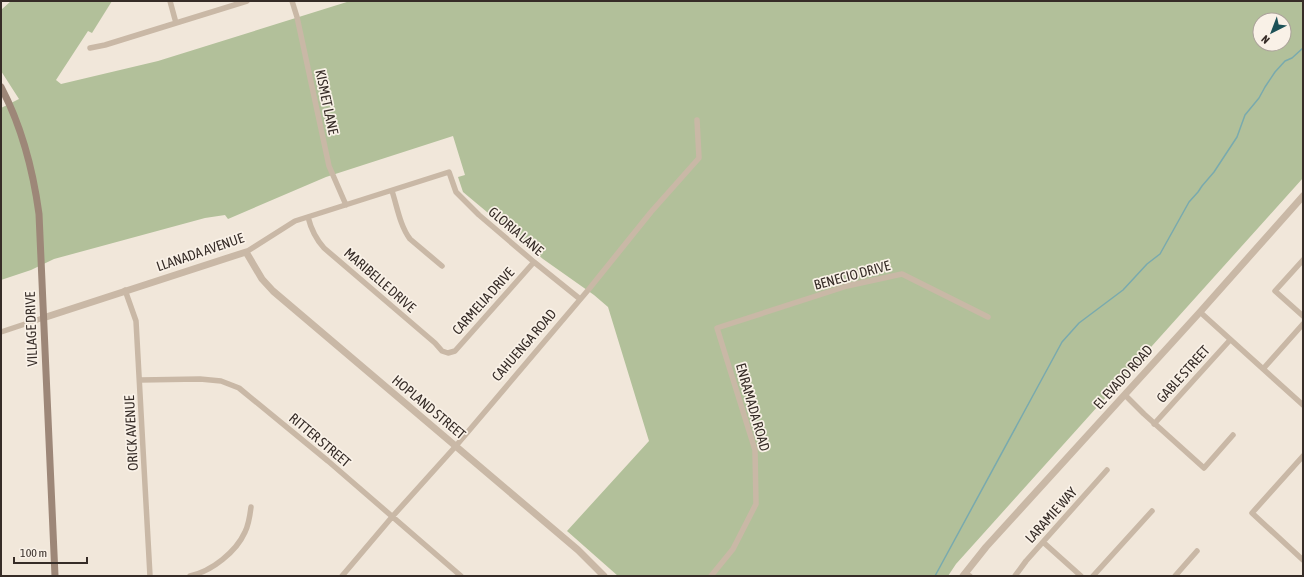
<svg xmlns="http://www.w3.org/2000/svg" width="1304" height="577" viewBox="0 0 1304 577" font-family="'Asap Condensed',sans-serif">
<style>
.green{fill:#b2c09a;fill-rule:evenodd}
.lines{fill:none;stroke-linecap:round;stroke-linejoin:round}
.stream{stroke:#79aaae;stroke-width:1.5}
.minor{stroke:#c9b8a6;stroke-width:5.5}
.tertiary{stroke:#c9b8a6;stroke-width:7}
.secondary{stroke:#9d8778;stroke-width:7}
.labels{text-anchor:middle;stroke-width:3.5;stroke-linejoin:round;paint-order:stroke}
.street-label{font-size:14px;fill:#362c27;stroke:#f9f1e7}
</style>
<rect width="100%" height="100%" fill="#f1e7da"/>
<path class="green" d="M 11,1 L 112,1 L 92,33 L 88,31 L 56,80 L 61,84 L 158,61 L 350,1 L 1303,1 L 1303,178 L 956,564 L 948,576 L 618,576 L 567,531 L 649,441 L 608,307 L 594,295 L 543,259 L 463,192 L 458,177 L 465,175 L 453,136 L 326,177 L 228,219 L 225,215 L 205,218 L 54,259 L 31,270 L 1,280 L 1,108 L 19,99 L 1,71 L 1,10 ZM 1260,20 L 1284,20 L 1284,44 L 1260,44 Z"/>
<g class="lines">
<path class="stream" d="M 935,576 L 1062,342 L 1079,323 L 1123,290 L 1147,264 L 1160,254 L 1189,202 L 1198,192 L 1202,186 L 1214,172 L 1237,137 L 1245,115 L 1259,98 L 1265,87 L 1275,72 L 1285,61 L 1292,58 L 1303,48"/>
<path class="minor" d="M 170,1 L 176,23
M 292,1 L 297,17 L 329,166 L 346,205
M 90,48 L 105,45 L 247,1
M 392,191 C 397,206 400,226 410,239 L 442,266
M 308,217 C 311,229 315,238 324,248 L 435,343 L 442,351 L 448,353 L 455,351 L 487,315 L 534,262
M 246,252 L 295,221 L 449,172 L 456,192 L 479,215 L 534,262 L 580,299
M 1303,260 L 1275,291 L 1303,316
M 125,290 L 136,321 L 150,576
M 1200,312 L 1303,405
M 1,332 L 43,318
M 1263,369 L 1303,324
M 140,380 L 200,379 L 221,381 L 239,388 L 328,461 L 461,576
M 1125,395 L 1144,414 L 1204,468 L 1233,435
M 1154,424 L 1230,340
M 1303,456 L 1252,513 L 1303,560
M 1043,542 L 1081,576
M 965,573 L 970,576
M 190,576 C 212,571 236,552 245,532 C 249,524 250,515 251,507
M 342,576 L 392,517 L 455,447 L 589,289 L 651,212 L 699,158 L 697,120
M 711,576 L 733,549 L 756,504 L 755,450 L 717,328 L 847,286 L 902,274 L 988,317
M 1015,576 L 1026,561 L 1107,470
M 1093,576 L 1152,511
M 1175,576 L 1197,551"/>
<path class="tertiary" d="M 43,318 L 246,252 L 262,279 L 273,291 L 578,550 L 604,576
M 963,576 L 986,547 L 1200,312 L 1303,196"/>
<path class="secondary" d="M 1,87 C 22,127 33,170 39,214 L 55,576"/>
</g>
<g class="labels">
<g class="street-label">
<text transform="translate(327 102) rotate(78)" y="5">KISMET LANE</text>
<text transform="translate(516 231) rotate(40)" y="5">GLORIA LANE</text>
<text transform="translate(200 252) rotate(-19)" y="5">LLANADA AVENUE</text>
<text transform="translate(852 275) rotate(-15)" y="5">BENECIO DRIVE</text>
<text transform="translate(380 280) rotate(41)" y="5">MARIBELLE DRIVE</text>
<text transform="translate(483 301) rotate(-48)" y="5">CARMELIA DRIVE</text>
<text transform="translate(31 329) rotate(-92)" y="5">VILLAGE DRIVE</text>
<text transform="translate(524 345) rotate(-49)" y="5">CAHUENGA ROAD</text>
<text transform="translate(1183 374) rotate(-48)" y="5">GABLE STREET</text>
<text transform="translate(1123 377) rotate(-48)" y="5">EL EVADO ROAD</text>
<text transform="translate(429 407) rotate(40)" y="5">HOPLAND STREET</text>
<text transform="translate(753 407) rotate(74)" y="5">ENRAMADA ROAD</text>
<text transform="translate(131 433) rotate(-93)" y="5">ORICK AVENUE</text>
<text transform="translate(320 440) rotate(40)" y="5">RITTER STREET</text>
<text transform="translate(1051 515) rotate(-48)" y="5">LARAMIE WAY</text>
</g>
</g>
<rect width="1304" height="577" fill="none" stroke="#362c27" stroke-width="4"/>
<g transform="translate(1272 32) rotate(222)"><circle r="19" fill="#f9f1e7" stroke="#aba29a"/>
<path d="M0-3L7 15L0 10L-7 15Z" fill="#1d5157"/>
<text y="-6" font-size="11" font-weight="bold" text-anchor="middle" fill="#362c27">N</text>
</g>
<path d="M14 557v6h73v-6" fill="none" stroke="#362c27" stroke-width="2"/>
<text x="20" y="557" font-size="12" fill="#362c27" stroke="#f9f1e7" stroke-width="3" paint-order="stroke">100 m</text>
</svg>
